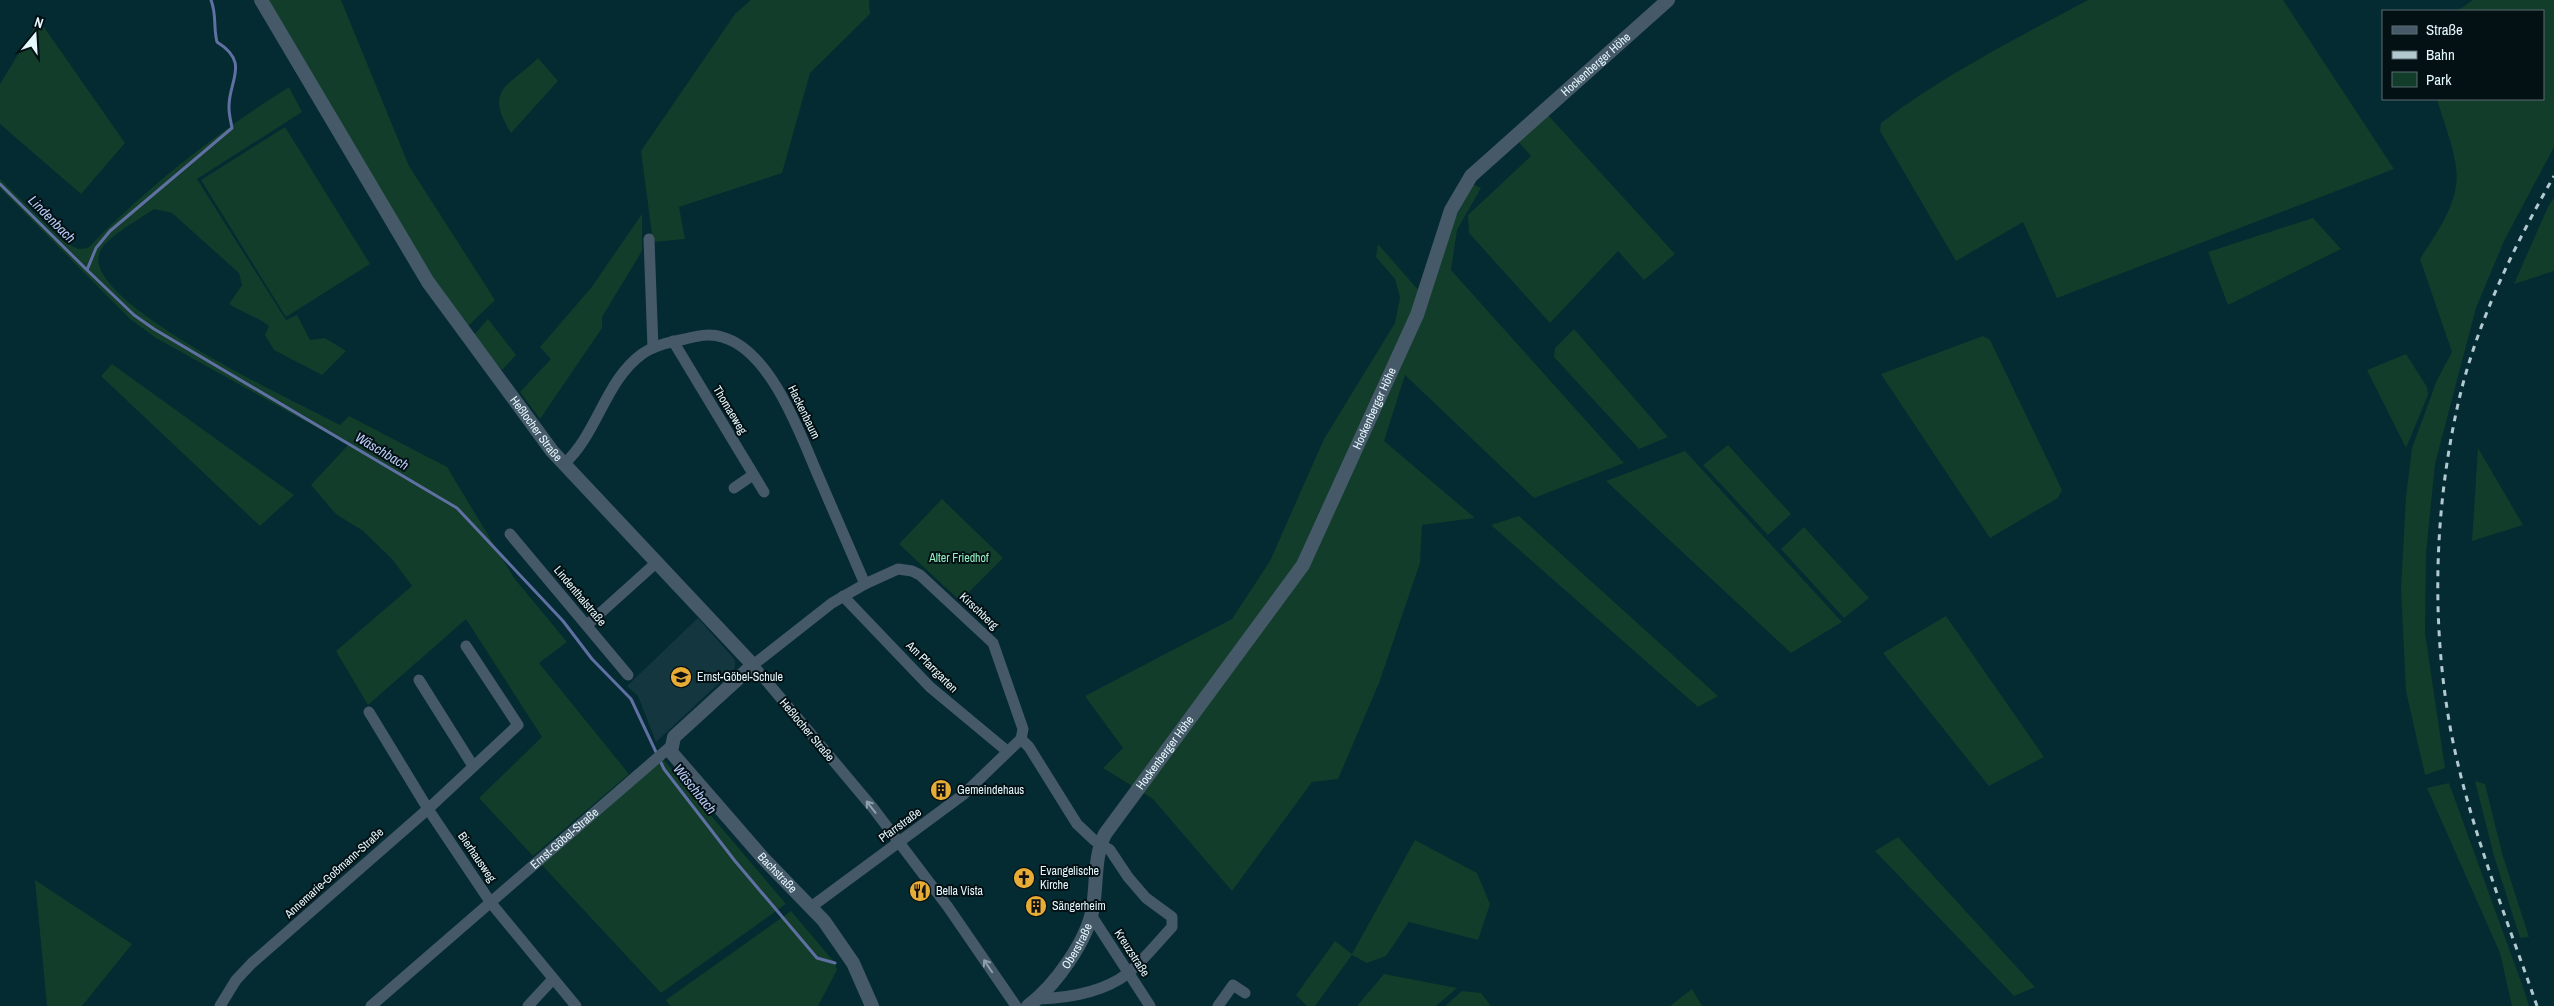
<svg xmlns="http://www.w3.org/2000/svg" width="2554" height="1006" viewBox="0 0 2554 1006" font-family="'Archivo Narrow',sans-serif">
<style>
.built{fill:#14373f}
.green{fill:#113d2a}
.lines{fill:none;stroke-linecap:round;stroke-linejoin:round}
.stream{stroke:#6070a2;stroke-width:3}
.minor{stroke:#455968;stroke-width:11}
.tertiary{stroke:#455968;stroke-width:14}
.rail{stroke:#b2c9cf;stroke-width:3;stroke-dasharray:6 6;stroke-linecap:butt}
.oneway{stroke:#8da1ab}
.labels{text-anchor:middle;stroke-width:4;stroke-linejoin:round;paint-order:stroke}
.street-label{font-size:12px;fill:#e5f8fd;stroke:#031014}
.park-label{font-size:12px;fill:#95f1c3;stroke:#031014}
.poi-label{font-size:12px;fill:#e5f8fd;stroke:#031014;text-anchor:start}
.water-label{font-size:14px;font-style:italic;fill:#bcccf9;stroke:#031014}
</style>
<rect width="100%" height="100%" fill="#042a32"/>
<path class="built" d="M 698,618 L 735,660 L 735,668 L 656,742 L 638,696 L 627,686 Z"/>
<path class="green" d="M 269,0 L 341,0 L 409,166 L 495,300 L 466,328 L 420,260 L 286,37 Z
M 751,0 L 869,0 L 870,14 L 810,73 L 782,173 L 679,207 L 685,239 L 653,242 L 641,151 L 735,14 Z
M 2088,0 L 2283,0 L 2394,169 L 2057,298 L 2023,222 L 1956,261 L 1880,131 L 1881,123 C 1945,74 2017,38 2088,0 Z
M 2473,0 L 2554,0 L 2554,147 L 2504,241 L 2476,308 L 2435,464 L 2426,553 L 2425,633 L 2445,768 L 2425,775 L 2406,691 L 2401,589 L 2406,497 L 2412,448 L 2437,380 L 2452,352 L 2420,259 C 2437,232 2461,201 2456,167 C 2453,144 2443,121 2437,99 L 2543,99 L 2543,11 L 2457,11 Z
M 39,20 L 125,143 L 81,194 L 0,124 L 0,84 Z
M 538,58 L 558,81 L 511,133 C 483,88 509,87 538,58 Z
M 289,87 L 302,112 L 197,179 L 286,320 L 297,315 L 310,340 L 325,338 L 346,351 L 322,375 L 274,350 L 265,335 L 269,326 C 256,316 243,313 229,304 L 242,285 L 239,273 L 172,213 L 154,209 C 140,219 104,238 99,254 C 84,304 301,404 340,425 L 349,416 L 447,467 L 514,578 L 567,642 L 539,663 L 629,774 L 533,856 L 479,798 L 542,737 L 466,619 L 368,705 L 336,651 L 412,586 L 392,559 L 363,531 L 336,514 L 311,485 L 348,445 L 156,338 L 130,319 L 0,188 L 0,179 L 64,242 L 78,249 L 88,248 C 146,188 219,131 289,87 Z
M 1547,114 L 1675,254 L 1644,280 L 1618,251 L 1550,323 L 1469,233 L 1468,215 L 1531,156 L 1516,139 Z
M 285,127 L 370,264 L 286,317 L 201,180 Z
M 1473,184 L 1481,188 L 1457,230 L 1451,270 L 1624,463 L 1534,498 L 1405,375 L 1384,441 L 1475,518 L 1422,525 L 1420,563 L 1379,683 L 1338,779 L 1312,782 L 1232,891 L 1153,799 L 1103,768 L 1123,748 L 1085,696 L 1232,619 L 1270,561 L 1324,439 L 1395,323 L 1400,297 L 1395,279 L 1376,257 L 1378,244 L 1427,300 L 1452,224 Z
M 2554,197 L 2554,271 L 2514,284 L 2547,209 Z
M 642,214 L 642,251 L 602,317 L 602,328 L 540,419 L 520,392 L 551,359 L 540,347 L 591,288 Z
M 2313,218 L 2341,249 L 2228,305 L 2208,252 Z
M 488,319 L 516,355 L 502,370 L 473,336 Z
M 1574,329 L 1668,437 L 1639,449 L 1554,357 L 1555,348 Z
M 1983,336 L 1990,340 L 2062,490 L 2058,498 L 1990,538 L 1881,374 Z
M 2406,354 L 2427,387 L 2428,395 L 2406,448 L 2367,370 Z
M 112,364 L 294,495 L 260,526 L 101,376 Z
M 1728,445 L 1791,514 L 1768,535 L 1703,465 Z
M 2478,448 L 2523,525 L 2472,541 Z
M 1685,451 L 1842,622 L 1791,653 L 1606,481 Z
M 942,499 L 1003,558 L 960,601 L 899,544 Z
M 1519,516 L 1718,696 L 1698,707 L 1491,525 Z
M 1804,527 L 1869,598 L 1844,618 L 1781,549 Z
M 1946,616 L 2044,757 L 1989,786 L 1883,653 Z
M 663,759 L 786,904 L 661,993 L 541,864 Z
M 2475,781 L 2485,784 L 2502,853 L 2529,937 L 2520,938 L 2494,856 Z
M 2449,783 L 2524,990 L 2529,1006 L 2512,1006 L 2500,953 L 2427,788 Z
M 1898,837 L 2035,987 L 2014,996 L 1875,851 Z
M 1415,840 L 1477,873 L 1490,904 L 1478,940 L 1409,922 L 1386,956 L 1367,963 L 1352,955 L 1315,1006 L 1307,1006 L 1296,995 L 1335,941 L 1352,954 Z
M 35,880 L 132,944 L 82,1006 L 47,1006 Z
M 791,911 L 835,963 L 837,970 L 818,1006 L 670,1006 L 666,1000 Z
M 1384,974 L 1457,988 L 1436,1006 L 1357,1006 Z
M 1692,989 L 1702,1006 L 1670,1006 Z
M 1462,991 L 1481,993 L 1491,1006 L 1445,1006 Z"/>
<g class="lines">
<path class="stream" d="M 211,0 C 217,16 213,26 217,42 C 251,63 228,81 229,108 C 229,115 231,122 232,128 L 110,231 L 96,248 L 87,270 L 134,315 L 154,329 L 457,508 L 563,621 L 592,659 L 631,699 L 664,769 L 735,861 L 817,958 L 835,963
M 0,184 L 87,270"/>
<g class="minor">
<path d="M 649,239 L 653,348"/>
<path d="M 673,341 L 764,492"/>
<path d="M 564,464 C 598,433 605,381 642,354 C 655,345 670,342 685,339 C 697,336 709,333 722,337 C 770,350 799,431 817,473 C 833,510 849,547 865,584"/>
<path d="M 734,488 L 753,475"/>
<path d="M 510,534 L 628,675"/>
<path d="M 843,596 L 930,687 L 1007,751"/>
<path d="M 587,625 L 657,562"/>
<path d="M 419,680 L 473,766"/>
<path d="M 369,712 L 428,809 L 491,903 L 576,1006"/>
<path d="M 811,907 L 964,794 L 1021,739"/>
<path d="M 1091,915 L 1150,1006"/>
<path d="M 220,1006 L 236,980 L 252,963 L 428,809 L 518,725 L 466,646"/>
<path id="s1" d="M 371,1006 L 670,747"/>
<path d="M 528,1006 L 553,979"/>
<path d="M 1016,1006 L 948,907 L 873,808 L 753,665 L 832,603 L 865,584 L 898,569 L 912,571 L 920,575 L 993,643 L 1023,729 L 1021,739 L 1029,747 L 1077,824 L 1094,840 L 1110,850 L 1128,877 L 1146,898 L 1172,917 L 1172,927 C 1158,942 1143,961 1127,974 C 1102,993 1067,998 1038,999"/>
<path d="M 1218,1006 L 1233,985 L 1245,993"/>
</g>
<g class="tertiary">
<path id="s2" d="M 261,0 L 428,282 L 552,451 L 753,665 L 674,737 L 671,752 L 763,858 L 824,921 L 853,963 L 872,1006"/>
<path id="s3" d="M 1028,1006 C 1055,986 1088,940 1093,907 C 1097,883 1094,856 1105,834 L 1303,565 L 1417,315 L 1451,210 L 1471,176 L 1668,0"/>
</g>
<path class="rail" d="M 2537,1006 C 2506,917 2469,825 2451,732 C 2431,624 2434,511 2458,404 C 2476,324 2514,246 2554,176"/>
</g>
<defs><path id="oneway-shaft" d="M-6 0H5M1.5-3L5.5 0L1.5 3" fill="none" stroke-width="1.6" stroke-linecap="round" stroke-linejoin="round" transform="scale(1.25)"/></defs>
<g class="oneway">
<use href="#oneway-shaft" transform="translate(871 807) rotate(-128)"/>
<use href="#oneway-shaft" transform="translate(988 966) rotate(-124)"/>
</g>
<defs>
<g id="school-disc" transform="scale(1.125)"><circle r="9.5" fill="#e7ac36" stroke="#031014"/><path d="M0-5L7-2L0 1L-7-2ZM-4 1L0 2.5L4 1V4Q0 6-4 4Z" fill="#111"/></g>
<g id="building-disc" transform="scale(1.125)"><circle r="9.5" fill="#e7ac36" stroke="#031014"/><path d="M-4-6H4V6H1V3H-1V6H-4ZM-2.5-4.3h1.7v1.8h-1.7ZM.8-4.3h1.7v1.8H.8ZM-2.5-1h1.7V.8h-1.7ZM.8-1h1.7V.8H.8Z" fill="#111"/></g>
<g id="church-disc" transform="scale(1.125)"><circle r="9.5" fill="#e7ac36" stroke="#031014"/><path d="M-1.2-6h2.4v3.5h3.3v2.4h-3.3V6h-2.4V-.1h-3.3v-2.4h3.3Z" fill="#111"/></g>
<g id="restaurant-disc" transform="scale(1.125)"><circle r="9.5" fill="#e7ac36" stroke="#031014"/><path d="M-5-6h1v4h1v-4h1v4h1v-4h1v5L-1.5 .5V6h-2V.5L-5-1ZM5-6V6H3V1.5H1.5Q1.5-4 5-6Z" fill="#111"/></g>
</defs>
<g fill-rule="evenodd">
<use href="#school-disc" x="681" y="677"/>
<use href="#building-disc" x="941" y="790"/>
<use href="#church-disc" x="1024" y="878"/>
<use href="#restaurant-disc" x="920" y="891"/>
<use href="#building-disc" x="1036" y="906"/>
</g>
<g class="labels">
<g class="street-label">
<text dy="4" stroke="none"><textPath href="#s3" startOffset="1121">Hockenberger Höhe</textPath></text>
<text dy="4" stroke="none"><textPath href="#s3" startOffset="701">Hockenberger Höhe</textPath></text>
<text transform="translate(730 410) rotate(59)" y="4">Thomaeweg</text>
<text transform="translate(804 412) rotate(64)" y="4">Hackenbaum</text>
<text dy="4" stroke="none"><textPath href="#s2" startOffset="510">Heßlocher Straße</textPath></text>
<text transform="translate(580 596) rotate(50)" y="4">Lindenthalstraße</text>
<text transform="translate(979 611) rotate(43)" y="4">Kirschberg</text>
<text transform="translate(932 667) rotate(45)" y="4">Am Pfarrgarten</text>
<text transform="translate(807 730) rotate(50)" y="4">Heßlocher Straße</text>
<text dy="4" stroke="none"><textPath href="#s3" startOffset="296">Hockenberger Höhe</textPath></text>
<text transform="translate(900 825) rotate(-36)" y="4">Pfarrstraße</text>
<text dy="4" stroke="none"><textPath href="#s1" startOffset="256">Ernst-Göbel-Straße</textPath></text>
<text transform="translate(477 857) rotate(56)" y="4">Bierhausweg</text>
<text dy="4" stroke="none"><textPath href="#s2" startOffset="1114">Bachstraße</textPath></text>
<text transform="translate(334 873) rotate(-42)" y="4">Annemarie-Goßmann-Straße</text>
<text dy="4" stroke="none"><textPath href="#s3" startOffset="78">Oberstraße</textPath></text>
<text transform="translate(1132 953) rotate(57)" y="4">Kreuzstraße</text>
</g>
<g class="park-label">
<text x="959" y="562">Alter Friedhof</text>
</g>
<g class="poi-label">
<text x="697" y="681">Ernst-Göbel-Schule</text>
<text x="957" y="794">Gemeindehaus</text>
<text x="1040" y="875">Evangelische<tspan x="1040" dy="14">Kirche</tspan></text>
<text x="936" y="895">Bella Vista</text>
<text x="1052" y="910">Sängerheim</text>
</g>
<g class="water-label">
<text transform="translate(52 219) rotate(45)" y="5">Lindenbach</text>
<text transform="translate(382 451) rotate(31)" y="5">Wäschbach</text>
<text transform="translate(695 789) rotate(51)" y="5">Wäschbach</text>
</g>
</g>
<rect x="2382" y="10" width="162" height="90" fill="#031014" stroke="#5d6d71"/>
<rect x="2392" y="26" width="25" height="8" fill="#455968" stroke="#5d6d71"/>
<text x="2426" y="35" font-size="15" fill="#e5f8fd">Straße</text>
<rect x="2392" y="51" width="25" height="8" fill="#b2c9cf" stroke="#5d6d71"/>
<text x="2426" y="60" font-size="15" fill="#e5f8fd">Bahn</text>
<rect x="2392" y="72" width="25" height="15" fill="#113d2a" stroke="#5d6d71"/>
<text x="2426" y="85" font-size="15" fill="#e5f8fd">Park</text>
<g transform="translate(35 35) rotate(18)" stroke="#031014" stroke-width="4" paint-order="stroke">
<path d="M0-4L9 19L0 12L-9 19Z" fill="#e5f8fd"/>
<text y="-8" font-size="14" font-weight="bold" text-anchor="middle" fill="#e5f8fd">N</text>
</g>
</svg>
